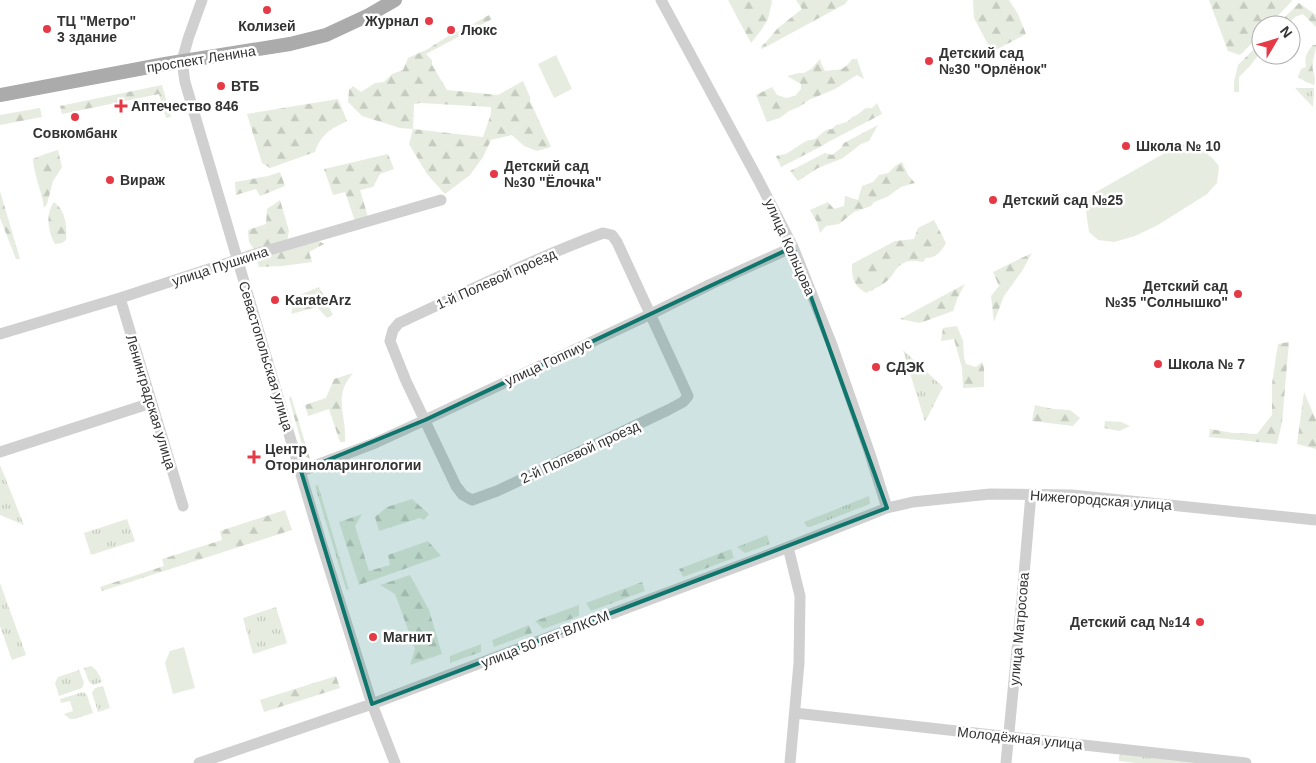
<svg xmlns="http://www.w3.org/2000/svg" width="1316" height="763" viewBox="0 0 1316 763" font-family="Arial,sans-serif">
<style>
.grass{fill:url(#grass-tufts)}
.forest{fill:url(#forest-firs);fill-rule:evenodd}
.garden{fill:#e6ecdf}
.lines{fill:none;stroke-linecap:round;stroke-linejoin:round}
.minor{stroke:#d0d0d0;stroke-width:11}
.major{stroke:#ababab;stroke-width:14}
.marked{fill:#0f766e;fill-opacity:0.2;stroke:#0f766e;stroke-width:4;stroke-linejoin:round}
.poi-dot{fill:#e63946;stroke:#fff;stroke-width:2}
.labels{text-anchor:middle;stroke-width:5;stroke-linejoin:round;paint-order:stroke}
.poi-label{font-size:14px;font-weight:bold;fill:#333;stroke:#fff;text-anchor:start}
.street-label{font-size:14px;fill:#333;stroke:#fff}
</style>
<defs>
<pattern id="grass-tufts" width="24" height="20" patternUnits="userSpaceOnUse" patternTransform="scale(1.25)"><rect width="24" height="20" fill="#e6ecdf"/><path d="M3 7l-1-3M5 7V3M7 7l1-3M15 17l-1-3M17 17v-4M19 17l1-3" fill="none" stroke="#c6cbc0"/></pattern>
<pattern id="forest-firs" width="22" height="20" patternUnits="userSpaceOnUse" patternTransform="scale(1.25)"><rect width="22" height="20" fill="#e6ecdf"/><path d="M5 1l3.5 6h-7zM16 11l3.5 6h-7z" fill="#c6cbc0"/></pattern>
</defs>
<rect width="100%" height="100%" fill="#fff"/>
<path class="grass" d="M 1295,88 L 1314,88 L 1313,107 Z
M 903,350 L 943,387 L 925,422 Z
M 0,465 L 24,525 L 0,515 Z
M 318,485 L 349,590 L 346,589 L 315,486 Z
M 869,496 L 870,504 L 810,527 L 807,527 L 804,522 Z
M 127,519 L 135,541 L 91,555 L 84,533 Z
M 767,535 L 770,544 L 745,553 L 737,547 Z
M 0,583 L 26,655 L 12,660 L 0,626 Z
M 276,607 L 287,643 L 253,654 L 243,618 Z
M 91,666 C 97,670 100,675 102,682 L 93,685 L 89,682 L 84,668 Z
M 79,670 L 84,683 L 82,688 L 59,696 L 55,683 L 58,677 Z
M 103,686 L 110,708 L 98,712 L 92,693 L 95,688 Z
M 83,692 L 87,695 L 93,713 L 74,719 L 70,719 L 64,714 L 73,711 L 70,701 L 61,703 L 60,699 Z
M 1120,754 L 1204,763 L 1136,763 L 1119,761 Z"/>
<path class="forest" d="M 728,0 L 771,0 L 772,2 L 768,19 L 762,29 L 751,43 Z
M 796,0 L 848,0 L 845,4 L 762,49 L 761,47 L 766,42 L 778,28 L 802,9 Z
M 973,0 L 1009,0 L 1018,14 L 1026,34 L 992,52 L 974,18 Z
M 1209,0 L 1291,0 L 1292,1 L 1269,25 L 1261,25 L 1261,34 L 1240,55 L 1228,51 Z
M 1299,3 L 1316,15 L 1316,27 L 1303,14 L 1295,17 L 1287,25 L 1277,25 Z
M 489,15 L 492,19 L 426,54 L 432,60 L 432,65 L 447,90 L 498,95 L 523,81 L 530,97 L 530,101 L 551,147 L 537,151 L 524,146 L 512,135 L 491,140 L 483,157 L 470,175 L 445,194 L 427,174 L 409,144 L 413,129 L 400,128 L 362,116 L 348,102 L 349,90 L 353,86 L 361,92 L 375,83 L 384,82 L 392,74 L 403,70 L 408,58 L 426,50 L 450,35 L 468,27 ZM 420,103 L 491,107 L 491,114 L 483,137 L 413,129 L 414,104 Z
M 1261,42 L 1261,52 L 1249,67 L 1239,77 L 1239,92 L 1234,92 L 1234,82 L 1238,65 Z
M 1313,45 L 1316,45 C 1316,53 1311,62 1313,70 C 1314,76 1316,78 1314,85 L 1306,82 L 1298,77 L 1301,69 L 1306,67 C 1304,57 1307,52 1313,45 Z
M 820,59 L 821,63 L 825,71 C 839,69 843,72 852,59 L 857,59 L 864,79 L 857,75 L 835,89 L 809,100 L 799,107 L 789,111 L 780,118 L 767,122 L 756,95 L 772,87 L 777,95 L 786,98 L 795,96 L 801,89 L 801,84 L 787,76 L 799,73 L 804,73 L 811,69 Z
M 162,85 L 171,117 L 166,118 L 159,94 L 62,114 L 60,106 Z
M 338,99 L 347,121 C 331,129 321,134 315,152 L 270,168 L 262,163 L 247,114 Z
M 877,103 L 882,114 L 830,141 L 820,147 L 781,167 L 776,156 L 786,154 L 806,141 L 815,139 L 826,130 L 832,129 L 836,125 L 847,122 L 852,117 L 857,115 L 866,108 L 872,108 Z
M 40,108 L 42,117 L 0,125 L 0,115 Z
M 878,125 L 869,141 L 861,144 L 843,158 L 818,168 L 798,181 L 790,171 L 825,153 L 832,155 L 841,148 L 844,143 Z
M 58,150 L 62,167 L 53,181 L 47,204 L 44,208 C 42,191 34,176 33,159 L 45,154 Z
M 388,154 L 394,169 L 380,174 L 373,187 L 360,190 L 368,217 L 355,221 L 345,192 L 333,195 L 324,169 Z
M 902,162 L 908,175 L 915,183 L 901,187 L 887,197 L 874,202 L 871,206 L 854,212 L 839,224 L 826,226 L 820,233 L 817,222 L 810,210 L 828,202 L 834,209 L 844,206 L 845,196 L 858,200 L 862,186 L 873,182 L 879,175 L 888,173 L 895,166 Z
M 280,172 L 285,186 L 260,196 L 256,189 L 236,195 L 235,182 L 268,176 Z
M 0,191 L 20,259 L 16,259 L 0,218 Z
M 280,200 L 289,231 L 287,241 L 255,251 L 249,242 L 248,230 L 266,224 L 267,209 Z
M 54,202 C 66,211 67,226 66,240 L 62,243 L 55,244 C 48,231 45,214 54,202 Z
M 934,220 L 946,243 C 941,252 936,258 926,258 L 923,262 C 913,260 904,260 897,268 C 894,271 893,275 890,278 C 884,285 874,289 866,293 C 853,285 852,278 852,264 L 895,241 L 914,239 L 918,228 Z
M 317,240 L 324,244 L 309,252 L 312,262 L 282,266 L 259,267 L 256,257 Z
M 1032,253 L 1022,271 L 1004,296 L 994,322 L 991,296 L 999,286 L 993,272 Z
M 965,284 L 958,297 L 953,311 L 920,323 L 900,319 Z
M 319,287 L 333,315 L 327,318 L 317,307 L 291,314 L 295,297 Z
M 957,326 L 963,341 L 964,358 L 966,364 L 976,367 L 982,362 L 984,368 L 984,387 L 963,388 L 962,368 L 954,339 L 941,341 L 943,328 Z
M 1289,342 L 1282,423 L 1277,444 L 1209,437 L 1210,429 L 1233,433 L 1257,434 L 1272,415 L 1272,384 L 1276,357 L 1278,344 Z
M 353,373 C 332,397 347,415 345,442 L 340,442 L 329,409 L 308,416 L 305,405 L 326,398 L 334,379 Z
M 1304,392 L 1316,420 L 1316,449 L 1297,444 Z
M 291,396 L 310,459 L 305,456 L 289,398 Z
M 1035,405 L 1053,409 L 1070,410 L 1080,418 L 1073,426 L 1032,421 Z
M 1105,421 L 1121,422 L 1130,426 L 1119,431 L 1104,428 Z
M 412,499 L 429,514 L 424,520 L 420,518 L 379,531 L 375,517 L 387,507 Z
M 285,510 L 292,530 L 102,591 L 100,587 L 164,566 L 162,559 L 222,540 L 220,531 Z
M 362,514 L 355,526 L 369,571 L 390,565 L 388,555 L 428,541 L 441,556 L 359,585 L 339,522 Z
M 731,549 L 734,558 L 683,577 L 679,569 Z
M 410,575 L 429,610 L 442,654 L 410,665 L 415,649 L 395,594 L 380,585 Z
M 642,582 L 645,591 L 591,611 L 586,603 Z
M 579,605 L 579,616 L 543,629 L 535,621 Z
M 529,625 L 532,633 L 494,647 L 492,640 Z
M 481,644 L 481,652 L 450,663 L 450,656 Z
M 336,676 L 340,688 L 264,712 L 260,700 Z"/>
<path class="garden" d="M 556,55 L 572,89 L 554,98 L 538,64 Z
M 1185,144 C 1201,148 1208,152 1219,166 L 1217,183 L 1207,194 L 1158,225 L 1135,236 L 1114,242 L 1098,240 L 1089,232 L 1085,204 L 1096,192 L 1179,145 Z
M 184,647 L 195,688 L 173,694 L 165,663 L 170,651 Z"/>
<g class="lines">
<path class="minor" d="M 202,0 L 188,39 L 182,61 L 185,82 L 321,542 L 372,704 L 395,763
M 661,0 L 760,183 L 793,247 L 832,345 L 870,454 L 887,508
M 603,233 L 612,235 L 617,242 L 688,396 L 683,402 L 668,410 L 497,491 L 472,500 L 463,495 L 456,486 L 406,381 L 390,341 L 393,330 L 399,323 C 466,292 533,259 603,233 Z
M 120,298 L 183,506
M 0,334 L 120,298 L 252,255 L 441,200
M 0,452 L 151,403
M 301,471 L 375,443 L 425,420 L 651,314 L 711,284 L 793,247
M 788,547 L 800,596 L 799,663 L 790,763
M 795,713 L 1246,763
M 199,763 L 372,704 L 778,551 L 887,508 L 913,502 L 990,494 L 1072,495 L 1316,520
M 1006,763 L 1022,598 L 1031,494"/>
<path class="major" d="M 0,95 L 165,64 L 290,44 L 326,35 L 369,15 L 395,0"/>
</g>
<path class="marked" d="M 793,247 L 887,508 L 372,704 L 301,471 L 425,420 Z"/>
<g class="poi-dot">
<circle cx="267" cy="10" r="5"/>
<circle cx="429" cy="21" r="5"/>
<circle cx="47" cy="29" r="5"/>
<circle cx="451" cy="30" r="5"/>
<circle cx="929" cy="61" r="5"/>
<circle cx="221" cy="86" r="5"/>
<path d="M118.5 98.5h5v5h5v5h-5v5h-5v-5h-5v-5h5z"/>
<circle cx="75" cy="117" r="5"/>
<circle cx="1126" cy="146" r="5"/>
<circle cx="494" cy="174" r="5"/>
<circle cx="110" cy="180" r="5"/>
<circle cx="993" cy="200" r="5"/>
<circle cx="1238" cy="294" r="5"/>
<circle cx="275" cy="300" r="5"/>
<circle cx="1158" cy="364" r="5"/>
<circle cx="876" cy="367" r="5"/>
<path d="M251.5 449.5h5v5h5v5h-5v5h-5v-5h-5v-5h5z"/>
<circle cx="1200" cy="622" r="5"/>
<circle cx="373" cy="637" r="5"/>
</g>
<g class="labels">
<g class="poi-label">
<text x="57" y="26">ТЦ "Метро"<tspan x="57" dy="16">3 здание</tspan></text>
<text x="419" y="26" text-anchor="end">Журнал</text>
<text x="267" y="31" text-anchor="middle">Колизей</text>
<text x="461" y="35">Люкс</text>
<text x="939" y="58">Детский сад<tspan x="939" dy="16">№30 "Орлёнок"</tspan></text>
<text x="231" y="91">ВТБ</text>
<text x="131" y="111">Аптечество 846</text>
<text x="75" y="138" text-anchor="middle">Совкомбанк</text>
<text x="1136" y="151">Школа № 10</text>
<text x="504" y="171">Детский сад<tspan x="504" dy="16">№30 "Ёлочка"</tspan></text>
<text x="120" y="185">Вираж</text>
<text x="1003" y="205">Детский сад №25</text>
<text x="1228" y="291" text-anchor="end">Детский сад<tspan x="1228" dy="16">№35 "Солнышко"</tspan></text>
<text x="285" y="305">KarateArz</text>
<text x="1168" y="369">Школа № 7</text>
<text x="886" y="372">СДЭК</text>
<text x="265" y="454">Центр<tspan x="265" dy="16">Оториноларингологии</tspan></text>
<text x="1190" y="627" text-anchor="end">Детский сад №14</text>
<text x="383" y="642">Магнит</text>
</g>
<g class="street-label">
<text transform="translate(201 59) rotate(-9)" y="5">проспект Ленина</text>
<text transform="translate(790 247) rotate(66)" y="5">улица Кольцова</text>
<text transform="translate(220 266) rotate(-18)" y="5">улица Пушкина</text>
<text transform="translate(496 279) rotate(-24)" y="5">1-й Полевой проезд</text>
<text transform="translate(266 356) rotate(73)" y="5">Севастопольская улица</text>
<text transform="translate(548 362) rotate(-25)" y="5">улица Гоппиус</text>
<text transform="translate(151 402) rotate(73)" y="5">Ленинградская улица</text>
<text transform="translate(580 452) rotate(-25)" y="5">2-й Полевой проезд</text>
<text transform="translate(1101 500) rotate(4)" y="5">Нижегородская улица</text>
<text transform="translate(1019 629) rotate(-85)" y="5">улица Матросова</text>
<text transform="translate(545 639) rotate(-21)" y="5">улица 50 лет ВЛКСМ</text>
<text transform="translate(1020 738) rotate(6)" y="5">Молодёжная улица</text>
</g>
</g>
<g transform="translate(1276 40) rotate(52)"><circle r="24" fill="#ffffff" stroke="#adadad"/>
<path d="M0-4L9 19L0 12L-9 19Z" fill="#e63946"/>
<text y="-8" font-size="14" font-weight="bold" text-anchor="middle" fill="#333333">N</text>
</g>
</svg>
